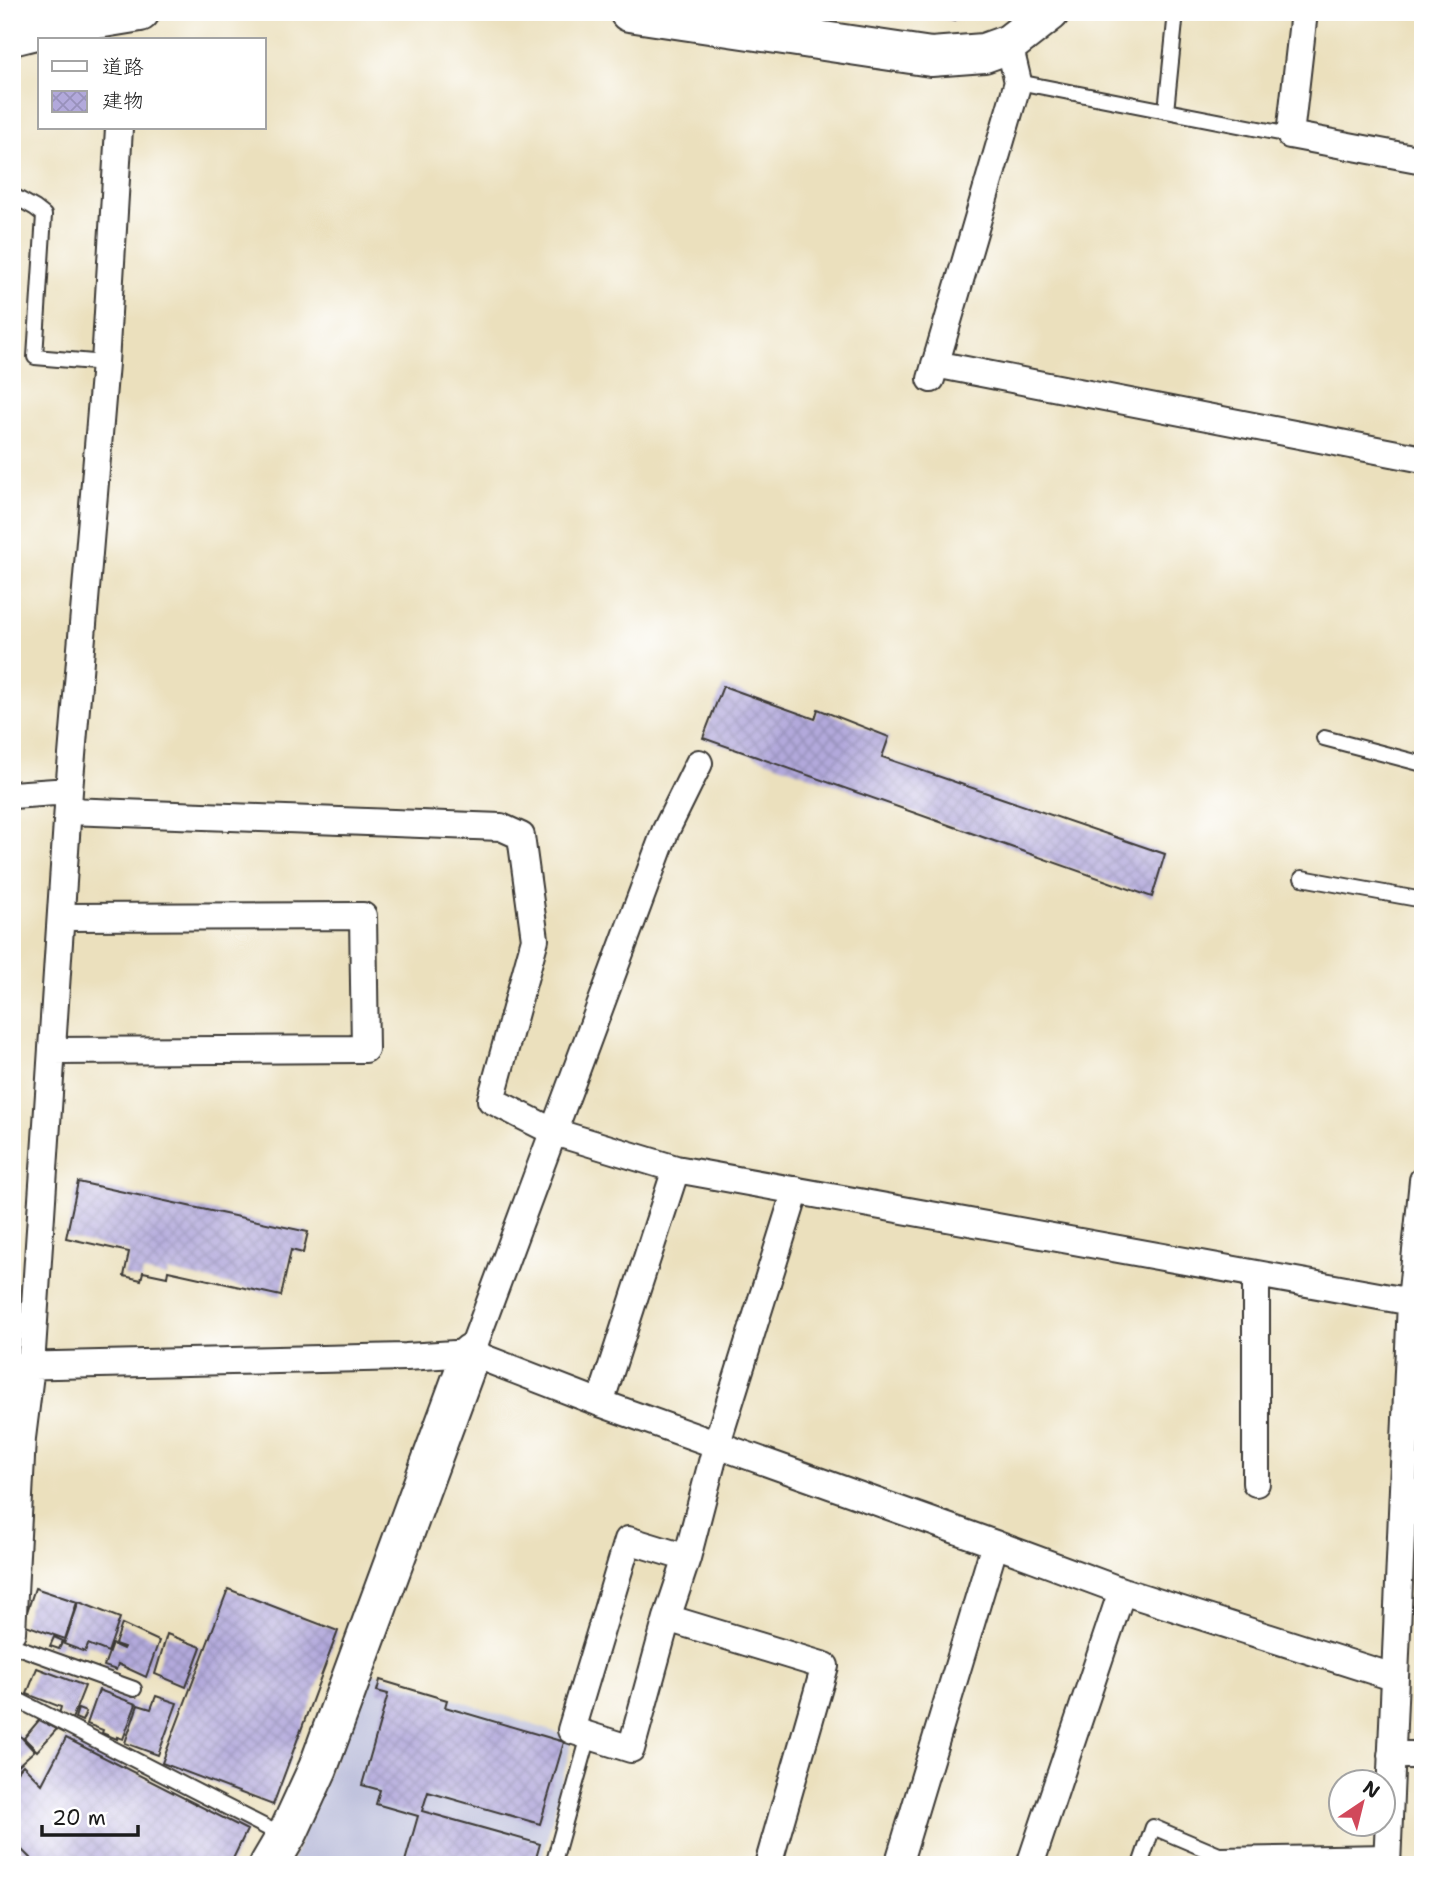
<svg xmlns="http://www.w3.org/2000/svg" width="1435" height="1877" viewBox="0 0 1435 1877" font-family="'Shantell Sans','Klee One',sans-serif">
<style>
.industrial{fill:#c0c2dd}
.building{fill:url(#building-cross-hatch)}
.lines{fill:none;stroke-linecap:round;stroke-linejoin:round}
.lane-casing{stroke:#3b3934;stroke-width:18}
.street-casing{stroke:#3b3934;stroke-width:30}
.secondary-casing{stroke:#3b3934;stroke-width:42}
.lane{stroke:#fff;stroke-width:14}
.street{stroke:#fff;stroke-width:26}
.secondary{stroke:#fff;stroke-width:38}
</style>
<defs>
<pattern id="building-cross-hatch" width="8" height="8" patternUnits="userSpaceOnUse" patternTransform="scale(1.75)"><rect width="8" height="8" fill="#b2a9db"/><path d="M0 0l8 8M0 8l8-8" fill="none" stroke="#9891bb"/></pattern>
</defs>
<rect width="100%" height="100%" fill="#fff"/>
<filter id="ink" filterUnits="userSpaceOnUse"><feTurbulence type="fractalNoise" baseFrequency=".0143" numOctaves="2"/><feDisplacementMap in="SourceGraphic" scale="14" xChannelSelector="R" yChannelSelector="G"/><feConvolveMatrix kernelMatrix="1 2 1 2 8 2 1 2 1" color-interpolation-filters="sRGB"/></filter>
<filter id="wash" filterUnits="userSpaceOnUse"><feTurbulence type="fractalNoise" baseFrequency=".00686" numOctaves="4" result="noise"/><feDisplacementMap in="SourceGraphic" scale="28" xChannelSelector="R" yChannelSelector="G"/><feGaussianBlur stdDeviation="1.57" result="paint"/><feColorMatrix in="noise" values="0 0 0 0 0 0 0 0 0 0 0 0 0 0 0 0 0 1.4 0 .05"/><feComposite in="paint" operator="in"/></filter>
<g filter="url(#wash)">
<rect width="100%" height="100%" fill="#ebe0bd"/>
<path class="industrial" d="M 370,1672 L 573,1738 L 540,1865 L 290,1865 Z"/>
<g id="blocks">
<path class="building" d="M 854,12 L 875,12 L 873,18 Z
M 917,12 L 957,12 L 955,21 Z
M 723,686 L 815,719 L 818,709 L 889,737 L 882,757 L 1165,854 L 1152,897 L 703,738 Z
M 78,1182 L 308,1232 L 303,1253 L 291,1250 L 281,1296 L 168,1271 L 167,1277 L 143,1272 L 141,1280 L 124,1276 L 129,1252 L 66,1238 Z
M 35,1588 L 77,1602 L 65,1639 L 23,1624 Z
M 228,1589 L 338,1631 L 273,1805 L 162,1763 Z
M 79,1602 L 120,1618 L 108,1652 L 88,1644 L 85,1652 L 64,1644 Z
M 122,1624 L 159,1641 L 146,1677 L 118,1664 L 116,1670 L 104,1666 L 112,1644 L 123,1649 L 124,1647 L 115,1644 Z
M 167,1634 L 201,1647 L 186,1687 L 155,1674 Z
M 54,1637 L 63,1641 L 59,1649 L 50,1646 Z
M 37,1668 L 85,1686 L 72,1719 L 59,1714 L 61,1707 L 27,1694 Z
M 380,1680 L 447,1700 L 445,1707 L 564,1742 L 540,1824 L 428,1792 L 422,1811 L 540,1844 L 534,1865 L 404,1865 L 418,1816 L 376,1804 L 380,1790 L 362,1785 L 388,1694 L 377,1691 Z
M 99,1690 L 136,1704 L 123,1739 L 117,1737 L 117,1739 L 102,1733 L 103,1730 L 87,1724 Z
M 156,1696 L 177,1703 L 158,1755 L 125,1743 L 138,1705 L 151,1709 Z
M 78,1709 L 86,1712 L 82,1721 L 75,1718 Z
M 40,1719 L 57,1729 L 37,1751 L 24,1738 Z
M 12,1727 L 34,1751 L 12,1771 Z
M 66,1738 L 247,1830 L 230,1865 L 37,1865 L 12,1840 L 12,1777 L 23,1765 L 42,1784 Z"/>
</g>
</g>
<g filter="url(#ink)">
<use href="#blocks" fill-opacity="0" stroke="#3b3934" stroke-width="2"/>
<g class="lines">
<g class="lane-casing">
<path id="lane" d="M 1018,82 L 1290,135
M 1166,111 L 1176,12
M 12,195 L 35,208 L 44,215 L 35,357 L 105,363
M 1324,738 L 1423,764
M 1302,878 L 1423,900
M 12,1645 L 134,1689
M 12,1697 L 285,1837
M 553,1865 L 589,1736
M 1140,1865 L 1153,1827 L 1219,1855 L 1388,1852"/>
</g>
<g class="street-casing">
<path id="street" d="M 1304,12 L 1290,135 L 1423,160
M 935,364 L 1423,459
M 931,379 L 1018,82 L 1009,44
M 12,795 L 69,791
M 68,811 L 501,827 L 521,836 L 535,939 L 491,1100 L 554,1132 L 676,1169 L 1423,1304
M 52,1051 L 365,1049 L 363,916 L 61,917
M 471,1353 L 665,832 L 699,763
M 12,1366 L 406,1357 L 471,1353 L 600,1403 L 995,1544
M 600,1403 L 676,1169
M 1256,1483 L 1256,1274
M 687,1558 L 628,1540 L 571,1730 L 631,1749 L 667,1618 L 687,1558 L 717,1443 L 796,1190
M 667,1618 L 825,1666 L 768,1865
M 12,1632 L 22,1438 L 31,1366 L 69,791 L 105,363 L 119,128
M 1391,1755 L 1423,1755
M 898,1865 L 995,1544 L 1122,1591 L 1393,1677
M 1030,1865 L 1122,1591
M 1387,1865 L 1411,1301 L 1423,1180"/>
</g>
<g class="secondary-casing">
<path id="secondary" d="M 629,12 L 931,57 L 984,53 L 1009,44 L 1050,12
M 12,36 L 48,27 L 140,12
M 269,1865 L 289,1831 L 318,1768 L 471,1353"/>
</g>
<use href="#lane" class="lane"/>
<use href="#street" class="street"/>
<use href="#secondary" class="secondary"/>
</g>
</g>
<rect width="1435" height="1877" fill="none" stroke="#fff" stroke-width="42"/>
<rect x="38" y="38" width="228" height="91" fill="#ffffff" stroke="#a4a4a4" stroke-width="2"/>
<rect x="52" y="61" width="35" height="10" fill="#ffffff" stroke="#a4a4a4" stroke-width="2"/>
<text x="102" y="74" font-size="21" fill="#1c1c1c">道路</text>
<rect x="52" y="91" width="35" height="21" fill="url(#building-cross-hatch)" stroke="#a4a4a4" stroke-width="2"/>
<text x="102" y="108" font-size="21" fill="#1c1c1c">建物</text>
<g transform="translate(1362 1803) rotate(35)"><circle r="33" fill="#ffffff" stroke="#a4a4a4" stroke-width="2"/>
<path d="M0-5L12 26L0 18L-12 26Z" fill="#d1495b"/>
<text y="-10" font-size="19" font-weight="bold" text-anchor="middle" fill="#1c1c1c">N</text>
</g>
<path d="M42 1825v10h96v-10" fill="none" stroke="#1c1c1c" stroke-width="3.5"/>
<text x="52" y="1825" font-size="21" fill="#1c1c1c" stroke="#ffffff" stroke-width="5" paint-order="stroke">20 m</text>
</svg>
